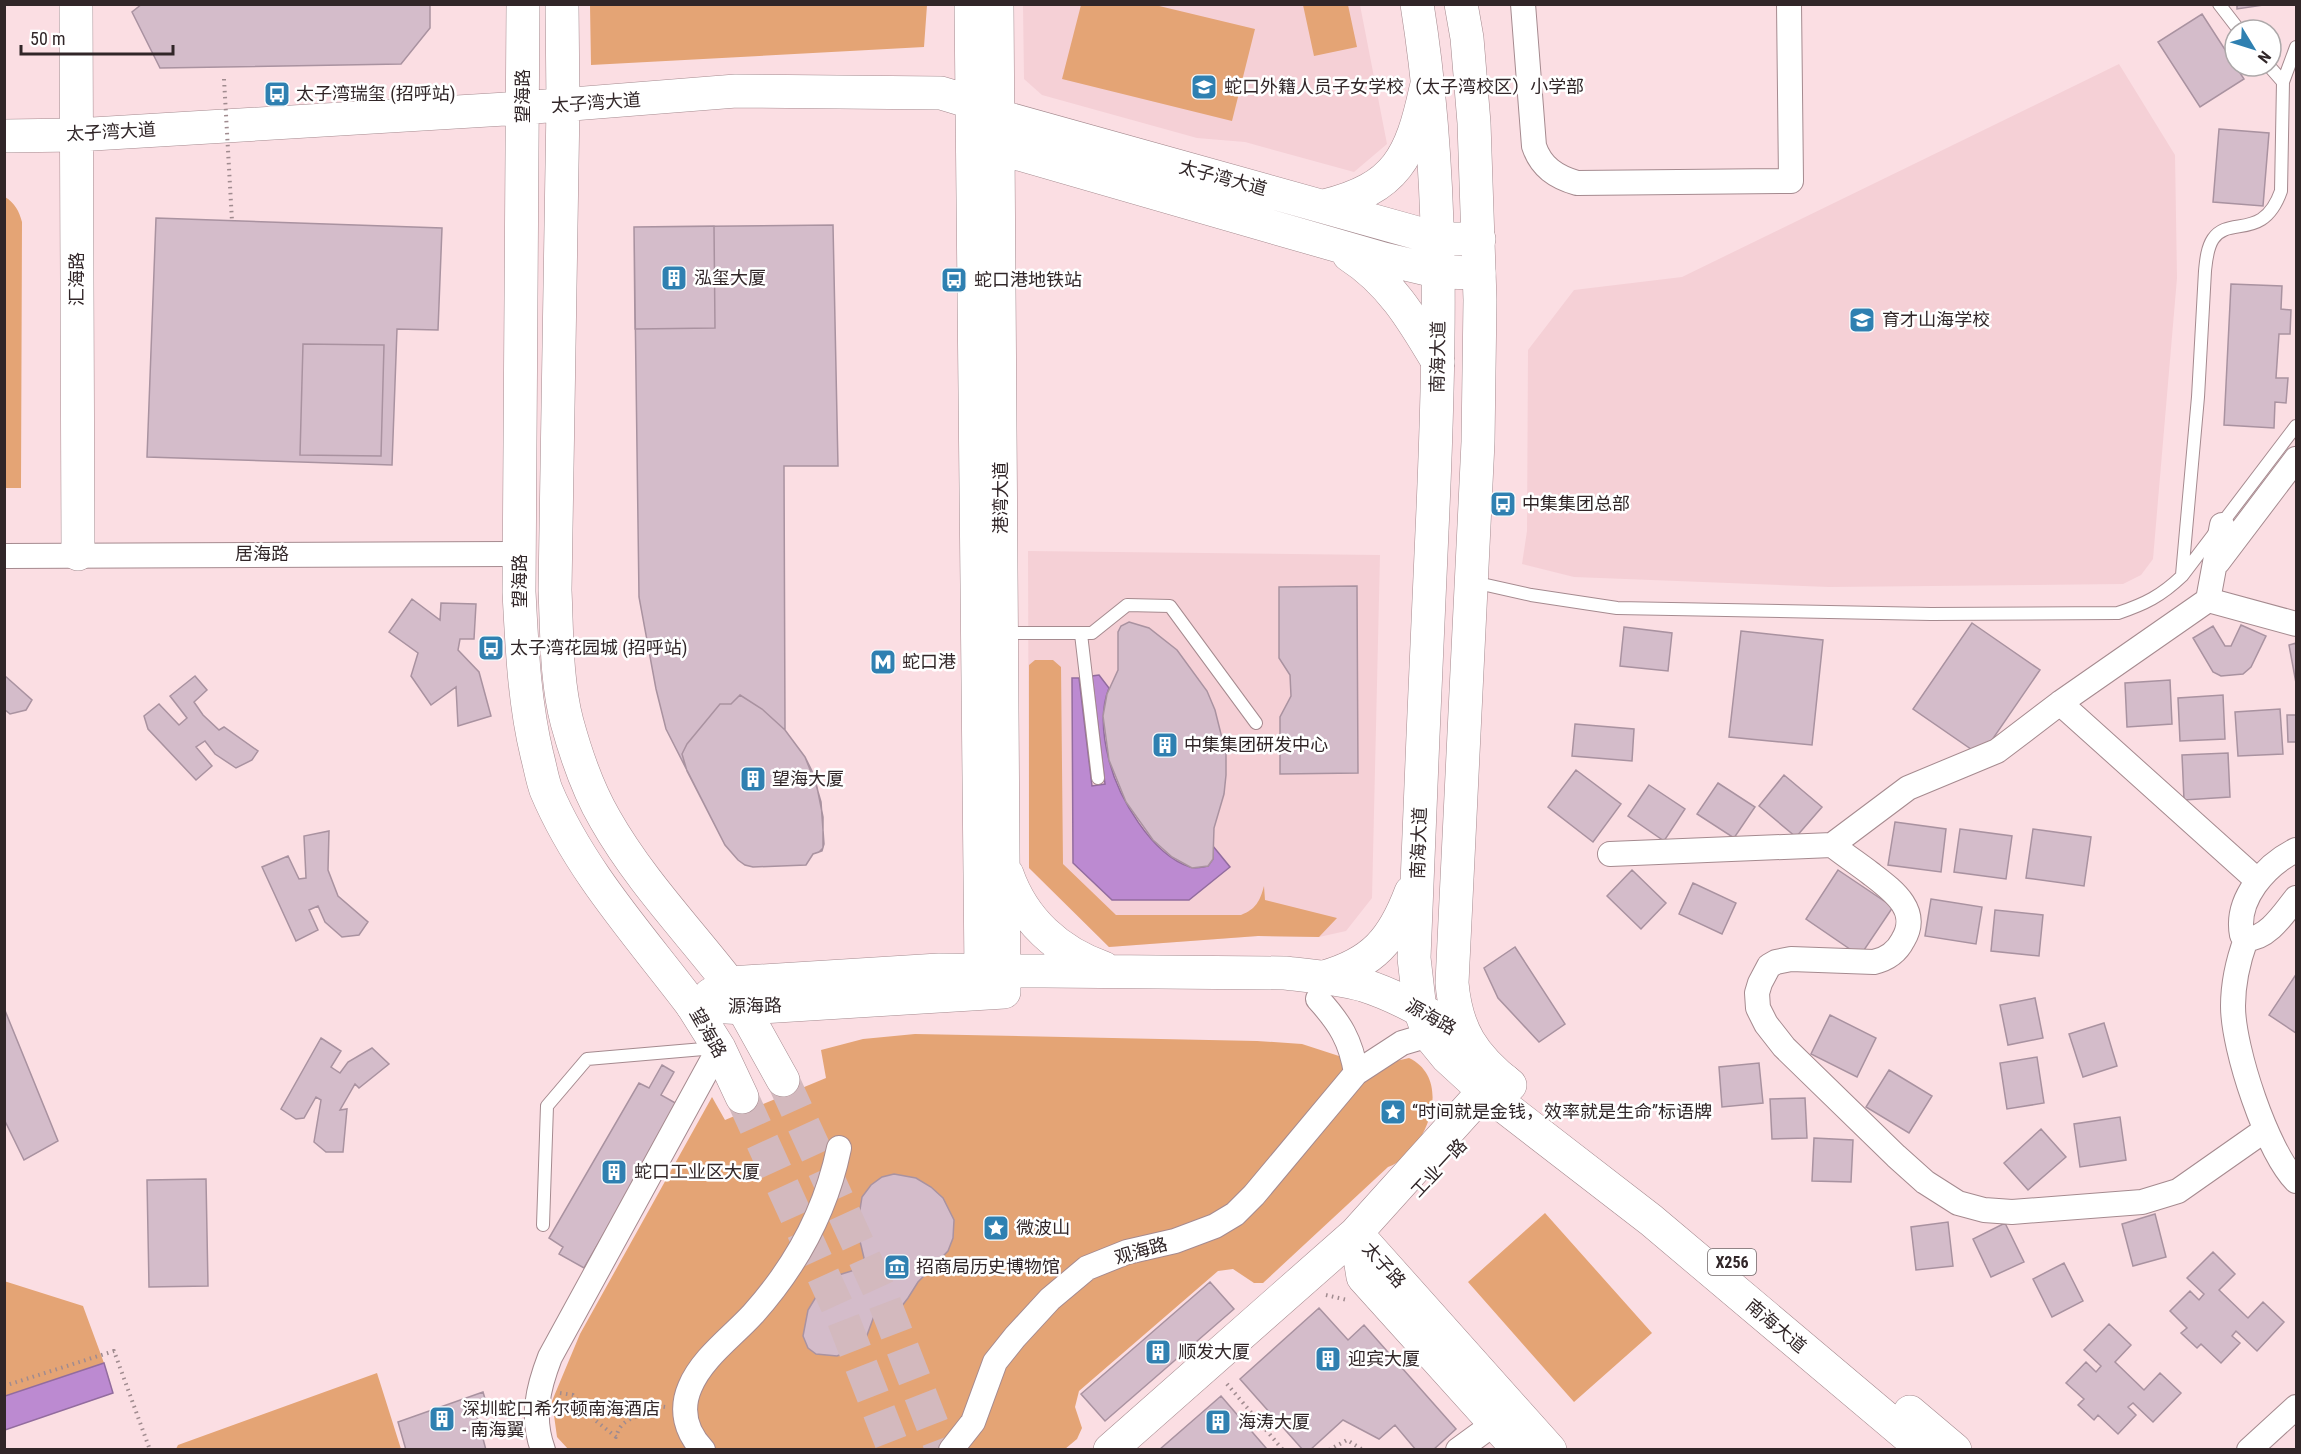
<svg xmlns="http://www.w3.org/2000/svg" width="2301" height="1454" viewBox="0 0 2301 1454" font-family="'Roboto Condensed','Noto Sans SC',sans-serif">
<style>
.built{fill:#f5d0d6}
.green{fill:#e4a475}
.water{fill:#bc8ad1;stroke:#926c9e;stroke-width:1.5}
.building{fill:#d4bcca;stroke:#a992a0;stroke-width:1.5}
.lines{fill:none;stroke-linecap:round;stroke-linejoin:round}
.primary-tunnel{stroke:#d3b9be;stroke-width:33;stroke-dasharray:33 16;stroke-linecap:butt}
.lane-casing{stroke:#a58a8f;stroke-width:14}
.street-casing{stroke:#a58a8f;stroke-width:26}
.secondary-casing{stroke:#a58a8f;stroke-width:34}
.primary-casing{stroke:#a58a8f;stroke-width:34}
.path{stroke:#a08b8f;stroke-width:4;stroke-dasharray:1.5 4.5;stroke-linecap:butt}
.lane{stroke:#fff;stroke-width:12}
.street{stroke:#fff;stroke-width:24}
.secondary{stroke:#fff;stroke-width:33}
.primary{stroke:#fff;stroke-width:33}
.path-bridge{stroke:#a08b8f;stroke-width:4;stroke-dasharray:1.5 4.5;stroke-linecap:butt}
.labels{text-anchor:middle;stroke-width:5;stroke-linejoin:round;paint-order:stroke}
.shield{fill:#fff;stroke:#6f6768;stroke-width:1.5}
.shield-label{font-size:16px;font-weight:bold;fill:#312628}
.poi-label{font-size:18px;fill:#312628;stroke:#fff;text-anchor:start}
.street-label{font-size:18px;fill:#312628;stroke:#fff}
</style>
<rect width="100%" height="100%" fill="#fbdee3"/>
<path class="built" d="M 1023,5 L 1360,5 L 1387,144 L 1354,172 L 1245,142 L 1197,138 L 1042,95 L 1024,79 Z
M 2119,64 L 2175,155 L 2177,278 L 2153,559 L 2141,575 L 2123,584 L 1829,587 L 1574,577 L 1522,564 L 1527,531 L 1528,350 L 1574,290 L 1682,277 Z
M 1028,551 L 1380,555 L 1372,898 L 1346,931 L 1319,937 L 1258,936 L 1109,947 L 1029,868 Z"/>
<path class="green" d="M 590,5 L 927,5 L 924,47 L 591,65 Z
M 1081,5 L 1155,5 L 1255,29 L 1232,121 L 1062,79 Z
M 1303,5 L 1348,5 L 1357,47 L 1314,56 Z
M 5,197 C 15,203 19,211 22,222 L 21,488 L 5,488 Z
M 1035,660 L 1053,660 L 1061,667 L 1063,864 L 1116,915 L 1241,915 C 1256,909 1260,901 1264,886 L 1265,900 L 1337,918 L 1319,937 L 1258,936 L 1109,947 L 1029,868 L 1029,665 Z
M 915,1034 L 1257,1041 L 1302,1044 L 1339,1056 L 1348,1072 L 1409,1058 C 1455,1080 1426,1153 1388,1167 L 1263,1283 L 1254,1283 L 1233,1269 L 1218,1271 L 1079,1391 L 1075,1407 L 1082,1428 L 1077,1439 L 1065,1449 L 568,1449 L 557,1437 L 552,1401 L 580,1334 L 712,1097 L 725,1120 L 826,1078 L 821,1050 L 863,1039 Z
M 1545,1213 L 1652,1333 L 1574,1402 L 1468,1282 Z
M 4,1281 L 83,1306 L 104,1363 L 5,1396 Z
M 377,1373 L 401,1449 L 176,1449 L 178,1445 Z"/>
<path class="water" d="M 1099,675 L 1109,688 C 1100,710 1103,737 1109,760 C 1118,797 1152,855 1190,867 C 1196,869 1202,867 1208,866 L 1213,859 L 1213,846 L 1230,867 L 1189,900 L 1112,900 L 1073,863 L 1072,678 L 1079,678 L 1092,786 L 1105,784 L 1092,676 Z
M 104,1363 L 113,1393 L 5,1430 L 5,1396 Z"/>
<path class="building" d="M 142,4 L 430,4 L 430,28 L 401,64 L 160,68 L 132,12 Z
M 2237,4 L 2270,4 L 2237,9 Z
M 2202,14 L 2244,79 L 2200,107 L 2158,42 Z
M 2219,129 L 2269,133 L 2263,206 L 2213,202 Z
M 156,218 L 442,228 L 438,330 L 397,329 L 392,465 L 147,457 Z
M 833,225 L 838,466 L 784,466 L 785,730 L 805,757 L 817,787 L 823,817 L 823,848 L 819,852 L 813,854 L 806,865 L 753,867 L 745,865 L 738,860 L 725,845 L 666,729 L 656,689 L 639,597 L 634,227 Z
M 714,226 L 715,328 L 635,329 L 634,227 Z
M 2231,284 L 2282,286 L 2281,309 L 2291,310 L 2290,334 L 2279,334 L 2276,378 L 2288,378 L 2286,403 L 2275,402 L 2274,428 L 2224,425 Z
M 303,344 L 384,345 L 381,456 L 300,455 Z
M 1357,586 L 1358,773 L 1280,774 L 1280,717 L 1291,696 L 1290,675 L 1279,658 L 1279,587 Z
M 412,599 L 440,620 L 441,603 L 476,604 L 474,639 L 460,639 L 458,650 L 479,672 L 491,716 L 458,726 L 456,687 L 431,705 L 411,676 L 418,653 L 389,632 Z
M 1129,622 L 1149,628 L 1177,650 L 1207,691 L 1215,710 L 1226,754 L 1226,775 L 1224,794 L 1214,828 L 1213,859 L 1208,866 L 1192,868 L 1172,857 L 1153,840 L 1126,802 L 1109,760 L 1103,716 L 1107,694 L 1118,670 L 1118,632 L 1121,626 Z
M 1972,623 L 2040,670 L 1981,756 L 1913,709 Z
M 2241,625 L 2266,636 L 2251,667 L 2243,674 L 2221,676 L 2213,672 L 2193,638 L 2213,626 L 2225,646 L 2231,646 Z
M 1624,627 L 1672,633 L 1668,671 L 1620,666 Z
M 1741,631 L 1823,640 L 1812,745 L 1729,737 Z
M 2296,643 L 2296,683 L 2289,645 Z
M 4,675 L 32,700 L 26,710 L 10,714 L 4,709 Z
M 195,676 L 207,690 L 194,702 L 203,715 L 219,730 L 224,727 L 258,751 L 252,760 L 236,768 L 215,754 L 205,741 L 196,747 L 212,766 L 196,780 L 148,729 L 144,716 L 159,704 L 179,725 L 187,718 L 170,696 Z
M 2170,680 L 2172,724 L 2127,727 L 2125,683 Z
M 740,695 L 762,709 L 785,730 L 805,757 L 812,771 L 821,802 L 824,844 L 822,851 L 813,854 L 806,865 L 753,867 L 745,865 L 738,860 L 725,845 L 687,771 L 682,754 L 687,744 L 720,704 L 731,704 Z
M 2223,695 L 2225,739 L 2180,741 L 2178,698 Z
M 2280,709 L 2283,754 L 2238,756 L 2235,712 Z
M 2287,715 L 2296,715 L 2296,742 L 2288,742 Z
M 1575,724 L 1634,729 L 1632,761 L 1572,756 Z
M 2228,753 L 2230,797 L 2184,800 L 2182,755 Z
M 1576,770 L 1621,804 L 1593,842 L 1548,807 Z
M 1784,775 L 1822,807 L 1796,837 L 1759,806 Z
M 1718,783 L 1755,807 L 1734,838 L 1697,814 Z
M 1649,785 L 1685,809 L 1664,841 L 1628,816 Z
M 1895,822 L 1946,829 L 1941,872 L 1888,865 Z
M 1960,829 L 2012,836 L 2006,879 L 1954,872 Z
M 2033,829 L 2091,837 L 2084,886 L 2026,878 Z
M 329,831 L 328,870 L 338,896 L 368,922 L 359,935 L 342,937 L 325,922 L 318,906 L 309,910 L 318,930 L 296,941 L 262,867 L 288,856 L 299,879 L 306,878 L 304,836 Z
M 1632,870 L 1666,903 L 1641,929 L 1607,896 Z
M 1838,870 L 1893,907 L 1860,956 L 1806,919 Z
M 1693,883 L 1736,903 L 1722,934 L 1679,914 Z
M 1931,899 L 1982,907 L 1976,944 L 1925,936 Z
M 1995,910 L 2043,915 L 2039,956 L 1991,951 Z
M 1515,947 L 1565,1024 L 1539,1042 L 1498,998 L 1484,968 Z
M 2295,976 L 2296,977 L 2296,1033 L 2269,1015 Z
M 2035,998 L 2043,1038 L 2008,1045 L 2000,1005 Z
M 4,1008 L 58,1141 L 24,1160 L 4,1119 Z
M 1830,1015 L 1876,1038 L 1857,1077 L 1811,1054 Z
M 2104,1023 L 2117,1066 L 2083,1077 L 2069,1034 Z
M 321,1038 L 341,1051 L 331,1067 L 340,1073 L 348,1062 L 372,1048 L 389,1064 L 359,1088 L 355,1084 L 340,1110 L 347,1109 L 343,1152 L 326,1152 L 314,1142 L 321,1100 L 316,1097 L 304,1118 L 296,1119 L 281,1109 Z
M 2037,1057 L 2044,1103 L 2007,1109 L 2000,1063 Z
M 1759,1063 L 1763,1103 L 1722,1107 L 1719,1067 Z
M 662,1065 L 674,1072 L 661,1095 L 679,1105 L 584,1268 L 559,1254 L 563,1247 L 549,1238 L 639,1083 L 649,1088 Z
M 1889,1070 L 1932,1096 L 1909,1133 L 1866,1107 Z
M 1805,1098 L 1807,1138 L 1772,1139 L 1770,1099 Z
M 2120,1117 L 2126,1160 L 2080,1167 L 2074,1124 Z
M 2041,1129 L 2066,1157 L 2028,1190 L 2004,1163 Z
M 1814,1138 L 1853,1140 L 1851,1182 L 1812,1181 Z
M 894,1174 L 916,1178 L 931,1187 L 943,1198 L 954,1220 L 953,1238 L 948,1251 L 918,1282 L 908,1298 L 895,1315 L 888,1317 L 879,1314 L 874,1316 L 866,1338 L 855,1349 L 837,1356 L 816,1354 L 808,1348 L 803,1336 L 808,1310 L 825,1282 L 832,1277 L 858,1269 L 862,1265 L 864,1258 L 859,1237 L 858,1222 L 862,1197 L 871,1185 L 882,1177 Z
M 206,1179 L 208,1286 L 149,1287 L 147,1180 Z
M 2155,1214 L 2166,1257 L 2133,1266 L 2122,1224 Z
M 1948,1222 L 1953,1266 L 1916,1270 L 1911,1227 Z
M 2005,1223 L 2024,1262 L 1991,1277 L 1973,1239 Z
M 2213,1252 L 2235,1274 L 2219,1290 L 2248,1318 L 2263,1302 L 2284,1322 L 2257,1351 L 2236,1331 L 2232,1336 L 2240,1343 L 2221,1363 L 2201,1344 L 2197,1348 L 2181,1333 L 2187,1328 L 2170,1311 L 2190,1291 L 2199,1300 L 2204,1294 L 2187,1278 Z
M 2064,1263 L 2083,1301 L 2052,1317 L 2033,1279 Z
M 1210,1282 L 1234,1309 L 1105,1421 L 1081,1394 Z
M 1319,1308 L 1348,1340 L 1364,1325 L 1456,1429 L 1433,1450 L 1416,1450 L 1395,1425 L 1379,1439 L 1343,1420 L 1310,1450 L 1303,1450 L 1240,1379 Z
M 2109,1324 L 2131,1345 L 2115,1362 L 2144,1390 L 2160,1373 L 2181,1393 L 2153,1422 L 2133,1403 L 2128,1407 L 2136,1415 L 2118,1434 L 2098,1415 L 2094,1420 L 2078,1405 L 2084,1399 L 2066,1383 L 2086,1362 L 2096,1372 L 2101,1366 L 2084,1350 Z
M 483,1392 L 489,1412 L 477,1416 L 486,1450 L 406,1450 L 398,1422 Z
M 1221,1396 L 1266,1448 L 1264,1450 L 1159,1450 Z"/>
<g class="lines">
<path class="primary-tunnel" d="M 783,1080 L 884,1301 L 942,1450
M 742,1097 L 843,1319 L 894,1450"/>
<g class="lane-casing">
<path id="lane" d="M 2219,4 L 2239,30
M 2269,66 L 2283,82
M 2182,575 L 2198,397 L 2205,271 C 2206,261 2207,248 2213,239 C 2229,215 2263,242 2281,191 L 2283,82 L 2296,47
M 1473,582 L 1531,595 L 1617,608 L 1931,614 L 2118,613 C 2145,604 2161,596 2182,576 L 2296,426
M 1004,633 L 1092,633 L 1127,605 L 1170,606 L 1256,723
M 1081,634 L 1098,778
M 543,1225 L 547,1106 L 587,1059 L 715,1048"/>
</g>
<g class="street-casing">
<path id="street" d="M 1523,4 L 1534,146 C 1541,167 1556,177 1577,183 L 1791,181 L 1789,4
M 4,556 L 520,554
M 2218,562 L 2296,459
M 2208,600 L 2296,624
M 2060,703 L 2258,881
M 1832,845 C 1845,855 1858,864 1870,873 C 1892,890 1921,910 1903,940 C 1897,952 1887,959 1874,962 L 1791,959 L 1776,962 L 1769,966 L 1760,983 L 1757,993 L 1758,1008 L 1766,1024 L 1784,1047 L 1896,1156 L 1925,1182 L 1958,1203 L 1984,1210 L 2012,1212 L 2142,1202 L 2178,1191 L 2265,1130
M 2296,850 C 2266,865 2235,899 2242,935 L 2246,939 C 2268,939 2284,913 2296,898
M 1610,854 L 1832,845 L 1908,788 L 1997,751 L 2060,703 L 2208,600 L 2222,525
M 2246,939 C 2238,961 2233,983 2233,1006 C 2233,1049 2267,1151 2296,1181
M 1318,999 C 1340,1023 1351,1041 1356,1073
M 543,1450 C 531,1417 538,1388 550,1357 L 719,1048
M 703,1450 C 686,1432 680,1410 690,1387 C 702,1358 732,1337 753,1314 C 796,1266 826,1211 839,1148
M 951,1450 L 973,1422 L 995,1362 L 1015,1337 L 1050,1299 L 1087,1268 L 1127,1252 L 1175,1241 L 1215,1226 L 1235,1214 L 1254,1195 L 1356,1073 L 1402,1043 L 1429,1035
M 1458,1450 L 1495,1423
M 2249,1450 L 2296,1407"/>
</g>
<g class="secondary-casing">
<path id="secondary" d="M 76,4 L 78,554
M 523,4 L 519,592 C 522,647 524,701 537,755 C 540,766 542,779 546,790 C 580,871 640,936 692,1005
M 562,4 L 563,105 L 555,590 C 557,633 556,680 567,722 C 576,755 588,790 605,819 C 639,879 687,929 729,983
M 971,4 L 981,971
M 987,129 L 998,148 L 1384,259 L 1439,272 L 1479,273
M 4,136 L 76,135 L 522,108 L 736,91 L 941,93 L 971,102 L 998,116 L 1439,239 L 1479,239
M 1324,206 C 1397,188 1411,157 1426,88
M 1349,255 C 1391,282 1413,320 1438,362
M 1007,874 C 1023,920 1058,952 1104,968
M 710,995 L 729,983 L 939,970 L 1285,973 C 1311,976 1338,978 1363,985 C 1398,996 1431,1016 1463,1033
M 692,1005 L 744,1008 L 1004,992 L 997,4
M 1356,1233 L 1550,1450
M 1356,1233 L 1363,1277 L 1519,1450
M 1110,1450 L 1356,1233 L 1484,1091 L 1505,1081"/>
</g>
<g class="primary-casing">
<path id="primary" d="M 1417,4 C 1445,179 1440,355 1432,531 C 1426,673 1419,816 1414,958 L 1420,1010 L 1429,1035 L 1447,1057 L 1484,1091 L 1651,1220 L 1924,1450
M 1461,4 L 1467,38 L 1474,123 L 1480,300 L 1478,442 L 1452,983 C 1456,1030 1473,1056 1510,1085
M 1324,977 C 1373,963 1393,940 1411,892
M 729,983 L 783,1080
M 692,1005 L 719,1048 L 742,1097
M 1910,1412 L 1955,1450"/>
</g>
<path class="path" d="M 1326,1295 L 1347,1300
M 1227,1384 L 1283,1450
M 4,1386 L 114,1351 L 150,1450
M 560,1393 L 573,1395 L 595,1420 L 616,1437 C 620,1423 627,1420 640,1415 L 646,1404 L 665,1407
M 1329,1450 L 1347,1440 L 1363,1450"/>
<use href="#lane" class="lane"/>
<use href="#street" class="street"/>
<use href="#secondary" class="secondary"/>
<use href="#primary" class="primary"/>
<path class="path-bridge" d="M 224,79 L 232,221"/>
</g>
<defs>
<g id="school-square" transform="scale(1.35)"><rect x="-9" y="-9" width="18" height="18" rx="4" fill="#2f80b1" stroke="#fff"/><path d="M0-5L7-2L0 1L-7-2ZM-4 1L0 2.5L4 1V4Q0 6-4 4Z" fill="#fff"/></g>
<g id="bus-square" transform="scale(1.35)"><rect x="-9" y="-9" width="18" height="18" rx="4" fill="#2f80b1" stroke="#fff"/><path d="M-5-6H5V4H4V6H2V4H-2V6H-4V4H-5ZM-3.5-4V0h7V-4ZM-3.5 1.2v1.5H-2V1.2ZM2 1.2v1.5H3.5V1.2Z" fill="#fff"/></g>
<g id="building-square" transform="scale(1.35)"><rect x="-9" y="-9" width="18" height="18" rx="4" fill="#2f80b1" stroke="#fff"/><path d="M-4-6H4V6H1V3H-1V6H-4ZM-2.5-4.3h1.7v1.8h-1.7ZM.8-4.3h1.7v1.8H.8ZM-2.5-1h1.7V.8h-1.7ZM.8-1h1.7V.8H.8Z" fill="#fff"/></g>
<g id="metro-square" transform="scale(1.35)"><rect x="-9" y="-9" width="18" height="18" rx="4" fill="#2f80b1" stroke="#fff"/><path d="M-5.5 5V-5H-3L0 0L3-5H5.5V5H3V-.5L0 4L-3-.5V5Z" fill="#fff"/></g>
<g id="sight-square" transform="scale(1.35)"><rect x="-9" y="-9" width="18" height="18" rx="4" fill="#2f80b1" stroke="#fff"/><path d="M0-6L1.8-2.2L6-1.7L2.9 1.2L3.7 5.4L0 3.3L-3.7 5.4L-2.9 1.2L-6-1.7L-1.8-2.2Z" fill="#fff"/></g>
<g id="museum-square" transform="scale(1.35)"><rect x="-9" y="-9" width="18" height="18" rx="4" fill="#2f80b1" stroke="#fff"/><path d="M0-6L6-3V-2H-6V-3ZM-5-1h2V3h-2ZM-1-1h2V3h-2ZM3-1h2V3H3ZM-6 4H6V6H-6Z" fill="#fff"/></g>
</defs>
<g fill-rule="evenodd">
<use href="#school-square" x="1204" y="87"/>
<use href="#bus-square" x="277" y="94"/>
<use href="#building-square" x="674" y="278"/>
<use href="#bus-square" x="954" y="280"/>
<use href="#school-square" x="1862" y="320"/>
<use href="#bus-square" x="1503" y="504"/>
<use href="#bus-square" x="491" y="648"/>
<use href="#metro-square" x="883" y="662"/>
<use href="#building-square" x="1165" y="745"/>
<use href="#building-square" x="753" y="779"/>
<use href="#sight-square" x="1393" y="1112"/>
<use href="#building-square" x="614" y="1172"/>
<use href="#sight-square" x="996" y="1228"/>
<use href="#museum-square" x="897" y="1267"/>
<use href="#building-square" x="1158" y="1352"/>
<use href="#building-square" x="1328" y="1359"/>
<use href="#building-square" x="442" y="1419"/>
<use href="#building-square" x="1218" y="1422"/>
</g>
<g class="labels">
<rect class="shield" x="1708" y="1249" width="48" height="26" rx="4.5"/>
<g class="shield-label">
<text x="1732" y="1268">X256</text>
</g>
<g class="poi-label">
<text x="1224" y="93">蛇口外籍人员子女学校（太子湾校区）小学部</text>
<text x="296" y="100">太子湾瑞玺 (招呼站)</text>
<text x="694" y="284">泓玺大厦</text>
<text x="974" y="286">蛇口港地铁站</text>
<text x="1882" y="326">育才山海学校</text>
<text x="1522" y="510">中集集团总部</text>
<text x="510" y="654">太子湾花园城 (招呼站)</text>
<text x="902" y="668">蛇口港</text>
<text x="1184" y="751">中集集团研发中心</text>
<text x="772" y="785">望海大厦</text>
<text x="1412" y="1118">“时间就是金钱，效率就是生命”标语牌</text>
<text x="634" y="1178">蛇口工业区大厦</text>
<text x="1016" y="1234">微波山</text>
<text x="916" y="1273">招商局历史博物馆</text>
<text x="1178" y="1358">顺发大厦</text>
<text x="1348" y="1365">迎宾大厦</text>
<text x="462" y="1415">深圳蛇口希尔顿南海酒店<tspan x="462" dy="21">- 南海翼</tspan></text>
<text x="1238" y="1428">海涛大厦</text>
</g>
<g class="street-label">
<text transform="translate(523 96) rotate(-90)" y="6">望海路</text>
<text transform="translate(596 103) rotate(-4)" y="6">太子湾大道</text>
<text transform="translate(111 132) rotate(-3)" y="6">太子湾大道</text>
<text transform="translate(1223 178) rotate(15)" y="6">太子湾大道</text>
<text transform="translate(77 279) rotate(-90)" y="6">汇海路</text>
<text transform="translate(1438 357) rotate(-89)" y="6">南海大道</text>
<text transform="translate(1001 498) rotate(-90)" y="6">港湾大道</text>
<text x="262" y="560">居海路</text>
<text transform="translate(520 581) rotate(-90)" y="6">望海路</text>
<text transform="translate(1419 843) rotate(-88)" y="6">南海大道</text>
<text transform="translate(755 1006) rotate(-1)" y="6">源海路</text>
<text transform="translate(1431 1017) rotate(29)" y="6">源海路</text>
<text transform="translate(708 1033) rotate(60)" y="6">望海路</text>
<text transform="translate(1439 1168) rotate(-47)" y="6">工业一路</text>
<text transform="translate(1141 1251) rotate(-16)" y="6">观海路</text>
<text transform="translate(1384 1265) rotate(48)" y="6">太子路</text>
<text transform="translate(1776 1326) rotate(40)" y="6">南海大道</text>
</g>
</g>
<rect width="2301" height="1454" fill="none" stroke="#312628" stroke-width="12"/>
<g transform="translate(2253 48) rotate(128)"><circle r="28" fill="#ffffff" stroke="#ada8a9" stroke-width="1.5"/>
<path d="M0-4.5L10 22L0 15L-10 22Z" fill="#2f80b1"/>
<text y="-9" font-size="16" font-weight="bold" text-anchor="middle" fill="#312628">N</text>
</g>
<path d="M21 45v9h152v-9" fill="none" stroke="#312628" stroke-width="3"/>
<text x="30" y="45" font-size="18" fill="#312628" stroke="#ffffff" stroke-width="4.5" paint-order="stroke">50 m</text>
</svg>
